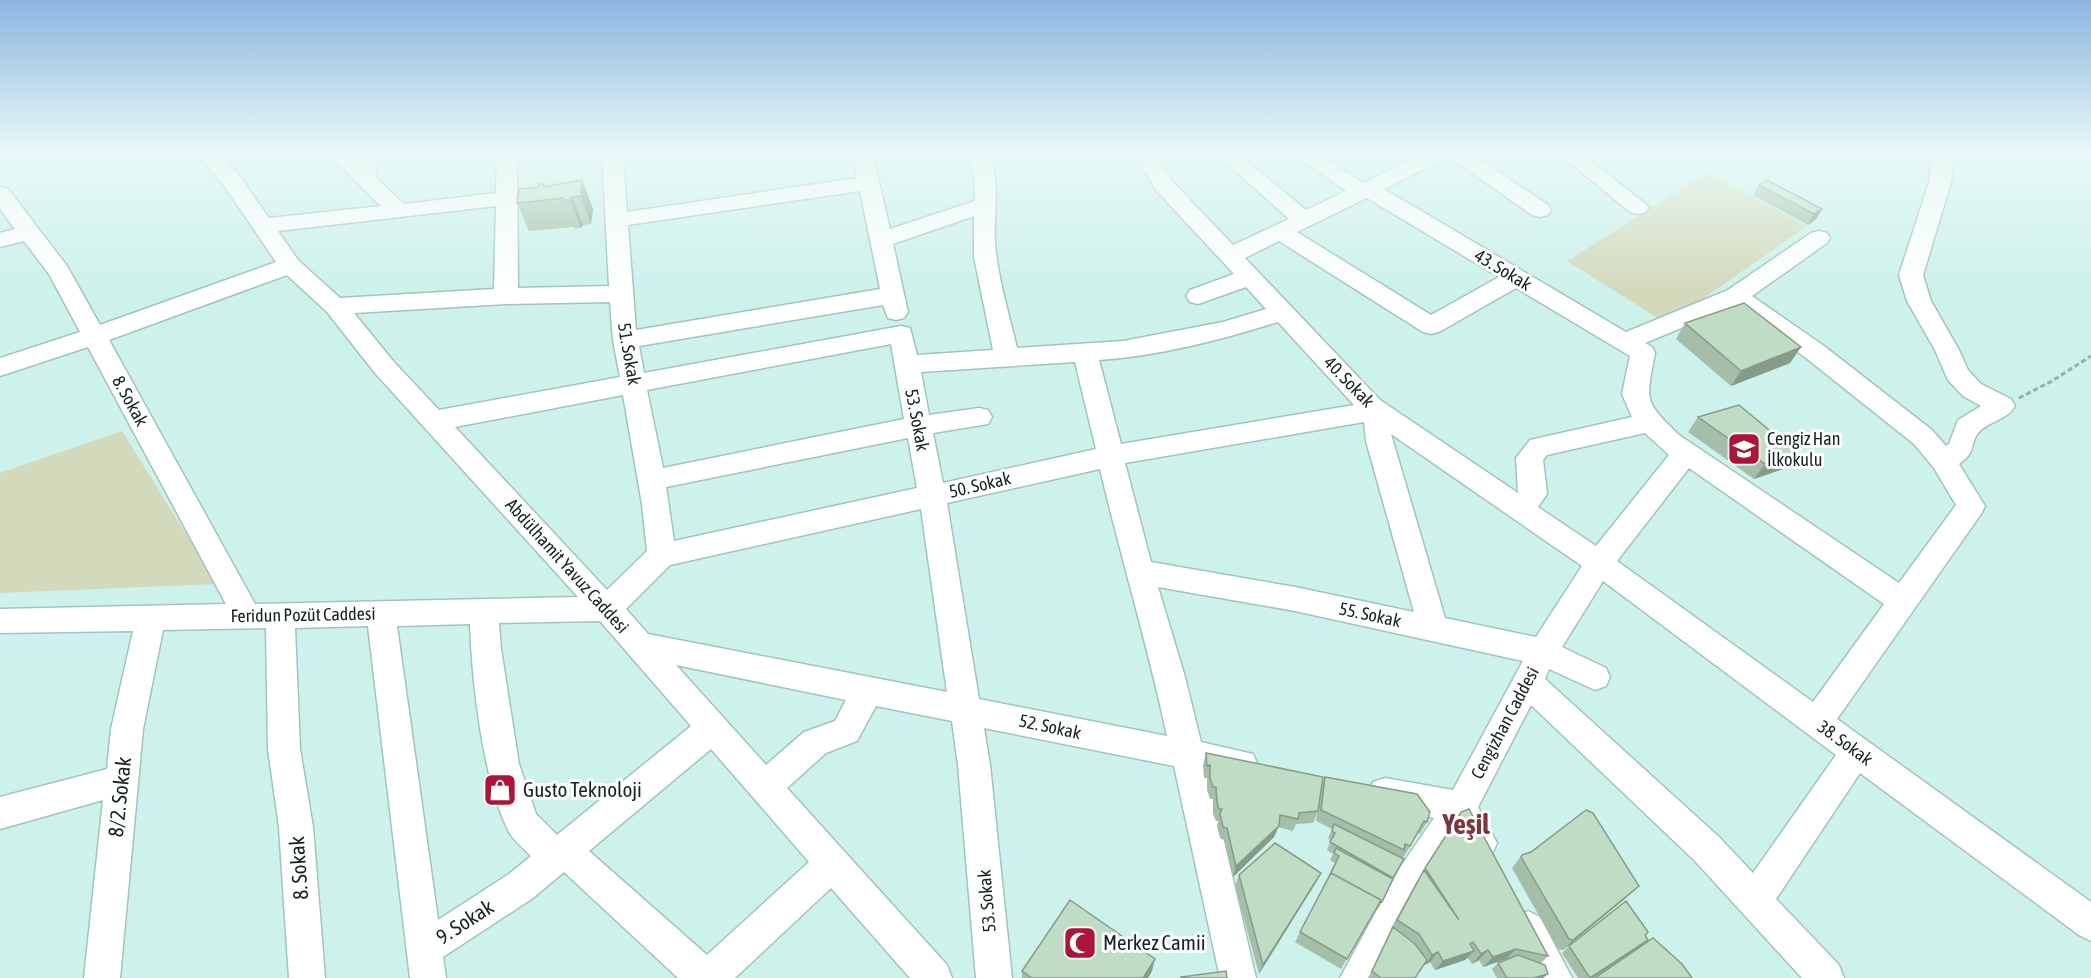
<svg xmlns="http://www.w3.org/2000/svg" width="2091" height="978" viewBox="0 0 2091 978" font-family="'Asap Condensed',sans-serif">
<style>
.green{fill:#d3d9bb}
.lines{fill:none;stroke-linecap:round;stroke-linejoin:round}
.minor-casing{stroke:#a1c4be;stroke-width:3}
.path{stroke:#93b0ac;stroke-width:3;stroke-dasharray:5 3;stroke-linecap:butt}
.minor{fill:#fff;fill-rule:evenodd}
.wall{fill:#a4bea9}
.shaded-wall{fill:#869b89}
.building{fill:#bfddc4;stroke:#869b89;stroke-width:1.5}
.labels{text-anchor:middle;stroke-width:6;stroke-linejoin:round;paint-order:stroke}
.street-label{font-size:18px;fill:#152321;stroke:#fff}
.poi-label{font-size:18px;fill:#152321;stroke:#fff;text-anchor:start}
.near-poi-label{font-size:21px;fill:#152321;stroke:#fff;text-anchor:start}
.near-street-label{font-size:21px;fill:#152321;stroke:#fff}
.near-district-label{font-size:28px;font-weight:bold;fill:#7d353e;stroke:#fff}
</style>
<rect width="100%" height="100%" fill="#cdf1eb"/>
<path class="green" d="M 1708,172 L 1807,226 L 1667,324 L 1567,261 Z
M 122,431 L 217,584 L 0,593 L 0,473 Z"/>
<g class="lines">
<g class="minor-casing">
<path id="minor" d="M 0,152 L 33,152 L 30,156 L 0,163 Z
M 195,152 L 216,152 L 238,174 L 269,218 L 381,206 L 326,152 L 348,152 L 358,161 L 360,152 L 380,152 L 375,177 L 404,204 L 496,193 L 497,152 L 517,152 L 518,288 L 609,286 L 602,152 L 657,152 L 654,156 L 623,160 L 627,212 L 857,178 L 852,152 L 872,152 L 890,229 L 975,201 L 974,174 L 967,152 L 987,152 C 1002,182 993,211 995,243 C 998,279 1009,314 1017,348 L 1123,341 L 1223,322 L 1266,309 L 1246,287 L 1198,304 L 1190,302 L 1186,296 L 1190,290 L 1234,274 L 1156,190 L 1134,152 L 1154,152 L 1172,181 L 1233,245 L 1289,219 L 1214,152 L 1236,152 L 1306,210 L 1346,191 L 1296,156 L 1293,152 L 1316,152 L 1363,183 L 1427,152 L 1469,152 L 1548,205 L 1551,210 L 1548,215 L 1540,217 L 1532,215 L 1449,157 L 1384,189 L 1626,332 L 1728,290 L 1811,233 L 1819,231 L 1827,233 L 1830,238 L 1827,243 L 1752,296 L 1824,346 L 1932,430 L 1946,446 L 1949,444 L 1958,420 L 1981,406 L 1963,396 L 1948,380 L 1935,350 L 1907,301 L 1899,275 L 1929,182 L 1934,152 L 1954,152 L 1951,182 L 1923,275 L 1931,301 L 1959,350 L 1968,370 L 1981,384 L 2011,399 L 2015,406 C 2007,420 1989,421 1979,432 C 1969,443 1978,451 1959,464 L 1985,506 L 1981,514 L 1837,719 L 2091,902 L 2091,941 L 2079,935 L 1860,773 L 1776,899 L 1839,965 L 1844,978 L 1802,978 L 1695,861 L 1531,705 L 1478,807 L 1497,843 L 1492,854 L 1480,859 L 1468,854 L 1460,838 L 1425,890 L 1378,978 L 1340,978 L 1401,866 L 1434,818 L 1385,808 L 1373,804 L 1369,793 L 1373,782 L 1385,778 L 1453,790 L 1523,661 L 1295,611 L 1158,587 L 1185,677 L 1201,742 L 1253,754 L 1258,765 L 1253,776 L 1242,780 L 1208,773 L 1256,978 L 1220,978 L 1174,766 L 984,728 L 990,765 L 1012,978 L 976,978 L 958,765 L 952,721 L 876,706 L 857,741 L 826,753 L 787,788 L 947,965 L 952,978 L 910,978 L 831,888 L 735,978 L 678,978 L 564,872 L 533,898 L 443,957 L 446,978 L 410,978 L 368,626 L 295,628 L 300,749 L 313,827 L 325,978 L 289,978 L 279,827 L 268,749 L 266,628 L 163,630 L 143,729 L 120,978 L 84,978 L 103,800 L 0,829 L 0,797 L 107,769 L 111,729 L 133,631 L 0,633 L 0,609 L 226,604 L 88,347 L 0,376 L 0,358 L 80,332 L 49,274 L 24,241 L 0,247 L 0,233 L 15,229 L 0,209 L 0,187 L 8,189 L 67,266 L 100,325 L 276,262 L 223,184 ZM 860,191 L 880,289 L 636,330 L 628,225 ZM 1367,198 L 1499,277 L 1431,315 L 1297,232 ZM 496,206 L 494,289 L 340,298 L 298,260 L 278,231 ZM 974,216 L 974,257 L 993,350 L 917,355 L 910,328 L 901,326 L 644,373 L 639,346 L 883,305 L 888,318 L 896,320 L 904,318 L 908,312 L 893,244 ZM 1279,241 L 1423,332 L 1431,334 L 1439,332 L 1516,288 L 1630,356 L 1622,394 L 1632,417 L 1530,440 L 1516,458 L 1518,493 L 1380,400 L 1245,258 ZM 287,275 L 327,312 L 375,373 L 578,597 L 255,604 L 109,340 ZM 610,302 L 613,340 L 620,377 L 439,410 L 393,361 L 354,313 L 506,304 ZM 1734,306 L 1806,358 L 1914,444 L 1934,468 L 1956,505 L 1899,583 L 1679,435 C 1643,400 1646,402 1655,353 L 1652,347 L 1645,343 ZM 1278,322 L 1354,405 L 1121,444 L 1099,360 C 1160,356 1220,340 1278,322 ZM 891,344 L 904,419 L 663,468 L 647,390 ZM 1075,362 L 1096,449 L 943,483 L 933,433 L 988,424 L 992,417 L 988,410 L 979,408 L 929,415 L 921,372 ZM 623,395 L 642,504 L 647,551 L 607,590 L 455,427 ZM 1364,422 L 1366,441 L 1414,612 L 1295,587 L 1151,562 L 1125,463 ZM 1645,433 L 1669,455 L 1596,546 L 1538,507 L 1547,494 L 1543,460 L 1547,455 ZM 1391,434 L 1582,566 L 1536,637 L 1445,618 ZM 908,438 L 917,488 L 674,541 L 666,487 ZM 1689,468 L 1884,604 L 1813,702 L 1617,561 ZM 1100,469 C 1121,558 1148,646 1167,736 L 979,699 L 947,503 ZM 921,509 L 947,692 L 648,634 L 626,609 L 670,565 ZM 1603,581 L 1836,755 L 1753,873 L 1719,837 L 1545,679 L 1549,669 L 1595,690 L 1606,686 L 1610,677 L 1606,668 L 1562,647 ZM 600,621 L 691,726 L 557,835 L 536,814 L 519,764 L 501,649 L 499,623 ZM 470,624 C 472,682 483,781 509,832 C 514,841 524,849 531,856 L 509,874 L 438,920 L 397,626 ZM 676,665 L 846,700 L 835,721 L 804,732 L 766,765 ZM 711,749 L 809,862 L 707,955 L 589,851 Z
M 1557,152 L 1580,152 L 1649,207 L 1646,212 L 1638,214 L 1630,212 Z
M 1528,911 L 1540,917 L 1572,978 L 1535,978 L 1510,929 L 1516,917 Z"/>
</g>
<path class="path" d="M 2019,398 L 2052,381 L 2091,356"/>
<use href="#minor" class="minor"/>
</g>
<path class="wall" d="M 582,180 L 593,209 L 591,224 L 583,225 L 581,228 L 575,229 L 574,227 L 529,231 L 517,203 L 544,184 L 545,186 Z
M 1759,185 L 1822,209 L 1816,219 L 1808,225 L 1753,195 Z
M 1685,323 L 1801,347 L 1790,363 L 1731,386 L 1676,339 Z
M 1698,417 L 1797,453 L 1786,468 L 1754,479 L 1688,432 Z
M 1206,753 L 1322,784 L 1325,777 L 1427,822 L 1420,834 L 1418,833 L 1403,858 L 1400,857 L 1404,859 L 1393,879 L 1382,902 L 1378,909 L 1376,908 L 1341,969 L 1295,942 L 1335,863 L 1330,860 L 1333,854 L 1327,850 L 1331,840 L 1328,839 L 1332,829 L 1316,821 L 1317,813 L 1313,823 L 1296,824 L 1293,831 L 1278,827 L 1274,837 L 1233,877 L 1224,840 L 1220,838 L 1217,826 L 1218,821 L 1216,821 L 1213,814 L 1213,799 L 1210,799 L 1207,790 L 1207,778 L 1204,778 L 1203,765 Z
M 1453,823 L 1548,956 L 1541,963 L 1543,978 L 1497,978 L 1492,969 L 1498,963 L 1506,959 L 1483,967 L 1479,960 L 1472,964 L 1468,958 L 1465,960 L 1435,970 L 1430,962 L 1425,965 L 1424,964 L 1415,978 L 1368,978 L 1391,931 L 1390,930 L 1417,881 Z
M 1531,852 L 1627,897 L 1563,950 L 1558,949 L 1512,868 L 1522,855 Z
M 1321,873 L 1315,884 L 1259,974 L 1235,886 L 1239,875 Z
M 1645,935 L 1648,940 L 1640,947 L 1593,978 L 1578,978 L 1562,953 L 1569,946 Z
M 1022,971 L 1152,971 L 1148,978 L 1022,978 Z"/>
<path class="shaded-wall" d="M 582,180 L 593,209 L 591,224 L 581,196 Z
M 572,197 L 583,225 L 581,228 L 570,200 Z
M 1822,209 L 1816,219 L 1808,225 L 1814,214 Z
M 1801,347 L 1790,363 L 1731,386 L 1741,371 Z
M 1797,453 L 1786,468 L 1754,479 L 1765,464 Z
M 1279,826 L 1274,837 L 1233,877 L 1236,866 Z
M 1321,873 L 1315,884 L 1259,974 L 1263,965 Z
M 1639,886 L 1627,897 L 1563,950 L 1573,940 Z
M 1648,940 L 1640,947 L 1593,978 L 1591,978 Z
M 1516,949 L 1506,959 L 1483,967 L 1493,957 Z
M 1488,950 L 1479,960 L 1472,964 L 1481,954 Z
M 1474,951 L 1465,960 L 1435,970 L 1443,961 Z
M 1438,952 L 1430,962 L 1425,965 L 1432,955 Z
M 1155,959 L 1152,971 L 1148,978 L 1143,978 Z
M 1548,974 L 1543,978 L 1533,978 Z"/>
<path class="building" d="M 582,180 L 581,196 L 572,197 L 570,200 L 564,200 L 563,198 L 517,203 L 519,189 L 539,187 L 539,184 L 544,184 L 544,187 Z
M 1767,180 L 1822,209 L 1814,214 L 1759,185 Z
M 1744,303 L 1801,347 L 1741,371 L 1685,323 Z
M 1739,405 L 1797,453 L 1765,464 L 1698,417 Z
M 1206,753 L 1323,777 L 1318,811 L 1299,813 L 1298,819 L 1280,815 L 1279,826 L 1236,866 L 1227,828 L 1223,827 L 1220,814 L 1222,809 L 1219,809 L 1217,802 L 1216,787 L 1213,787 L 1210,778 L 1210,765 L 1207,766 Z
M 1325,777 L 1417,794 L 1430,812 L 1427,822 L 1424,821 L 1410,846 L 1405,844 L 1404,850 L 1321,810 Z
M 1469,809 L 1548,956 L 1516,949 L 1493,957 L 1488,950 L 1481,954 L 1473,942 L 1470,944 L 1474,951 L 1443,961 L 1438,952 L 1432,955 L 1419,934 L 1397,920 L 1424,870 L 1459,920 L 1425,868 L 1461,812 Z
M 1586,810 L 1593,813 L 1639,886 L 1573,940 L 1569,939 L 1521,857 L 1522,855 L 1531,852 Z
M 1334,824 L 1404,859 L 1393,878 L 1330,842 L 1335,833 L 1332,831 Z
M 1275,843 L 1321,873 L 1263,965 L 1239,875 Z
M 1336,848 L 1393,879 L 1382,902 L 1380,901 L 1381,900 L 1331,873 L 1339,856 L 1334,853 Z
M 1331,873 L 1381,900 L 1347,959 L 1300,932 Z
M 1070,900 L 1155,959 L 1143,978 L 1032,978 L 1022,971 Z
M 1626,901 L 1648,932 L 1645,935 L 1648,940 L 1590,978 L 1569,946 Z
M 1393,927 L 1415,944 L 1427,960 L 1415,978 L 1381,978 L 1372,971 Z
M 1653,938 L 1682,964 L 1692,978 L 1595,978 Z
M 1518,955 L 1545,965 L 1548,974 L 1533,978 L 1507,978 L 1498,963 Z
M 1226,971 L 1227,978 L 1182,978 L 1181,977 Z"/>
<linearGradient id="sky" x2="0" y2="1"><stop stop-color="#8cb6e0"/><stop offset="0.53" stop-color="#e8f9f6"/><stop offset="1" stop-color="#e8f9f6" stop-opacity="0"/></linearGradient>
<rect width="2091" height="289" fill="url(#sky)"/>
<defs>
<g id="school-square" transform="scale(1.725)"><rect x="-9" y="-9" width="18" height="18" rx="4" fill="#ab153b" stroke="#fff"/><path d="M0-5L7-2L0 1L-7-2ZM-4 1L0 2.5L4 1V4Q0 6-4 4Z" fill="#fff"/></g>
<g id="shop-square" transform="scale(1.725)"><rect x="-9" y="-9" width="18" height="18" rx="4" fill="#ab153b" stroke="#fff"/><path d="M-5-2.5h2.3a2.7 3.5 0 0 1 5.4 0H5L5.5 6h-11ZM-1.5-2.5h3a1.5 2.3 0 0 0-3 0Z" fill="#fff"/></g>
<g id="mosque-square" transform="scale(1.725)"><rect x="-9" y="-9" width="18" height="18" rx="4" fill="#ab153b" stroke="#fff"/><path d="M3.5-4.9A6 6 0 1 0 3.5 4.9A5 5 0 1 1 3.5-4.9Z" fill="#fff"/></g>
</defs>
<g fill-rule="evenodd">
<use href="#school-square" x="1744" y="449"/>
<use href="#shop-square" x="500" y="790"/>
<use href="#mosque-square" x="1080" y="943"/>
</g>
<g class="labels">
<g class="street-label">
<text transform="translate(1503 270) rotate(31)" y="6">43. Sokak</text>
<text transform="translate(629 354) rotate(80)" y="6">51. Sokak</text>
<text transform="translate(1349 382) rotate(46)" y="6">40. Sokak</text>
<text transform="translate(130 401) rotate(61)" y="6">8. Sokak</text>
<text transform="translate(917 420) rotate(79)" y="6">53. Sokak</text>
<text transform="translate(980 485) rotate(-13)" y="6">50. Sokak</text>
<text transform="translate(567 566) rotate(48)" y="6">Abdülhamit Yavuz Caddesi</text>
<text transform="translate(303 615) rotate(-1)" y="6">Feridun Pozüt Caddesi</text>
<text transform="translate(1370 615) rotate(12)" y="6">55. Sokak</text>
<text transform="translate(1505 723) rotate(-62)" y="6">Cengizhan Caddesi</text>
<text transform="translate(1050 727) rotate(12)" y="6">52. Sokak</text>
<text transform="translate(1845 743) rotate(36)" y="6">38. Sokak</text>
<text transform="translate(987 901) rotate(-95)" y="6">53. Sokak</text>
</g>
<g class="poi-label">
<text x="1767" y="445">Cengiz Han<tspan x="1767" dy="21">İlkokulu</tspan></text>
</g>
<g class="near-poi-label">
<text x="523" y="797">Gusto Teknoloji</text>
<text x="1103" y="950">Merkez Camii</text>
</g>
<g class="near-street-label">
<text transform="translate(120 797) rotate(-84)" y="7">8/2. Sokak</text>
<text transform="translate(299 868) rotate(-94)" y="7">8. Sokak</text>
<text transform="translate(465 922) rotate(-33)" y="7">9. Sokak</text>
</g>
<g class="near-district-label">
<text x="1466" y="834">Yeşil</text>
</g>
</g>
</svg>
